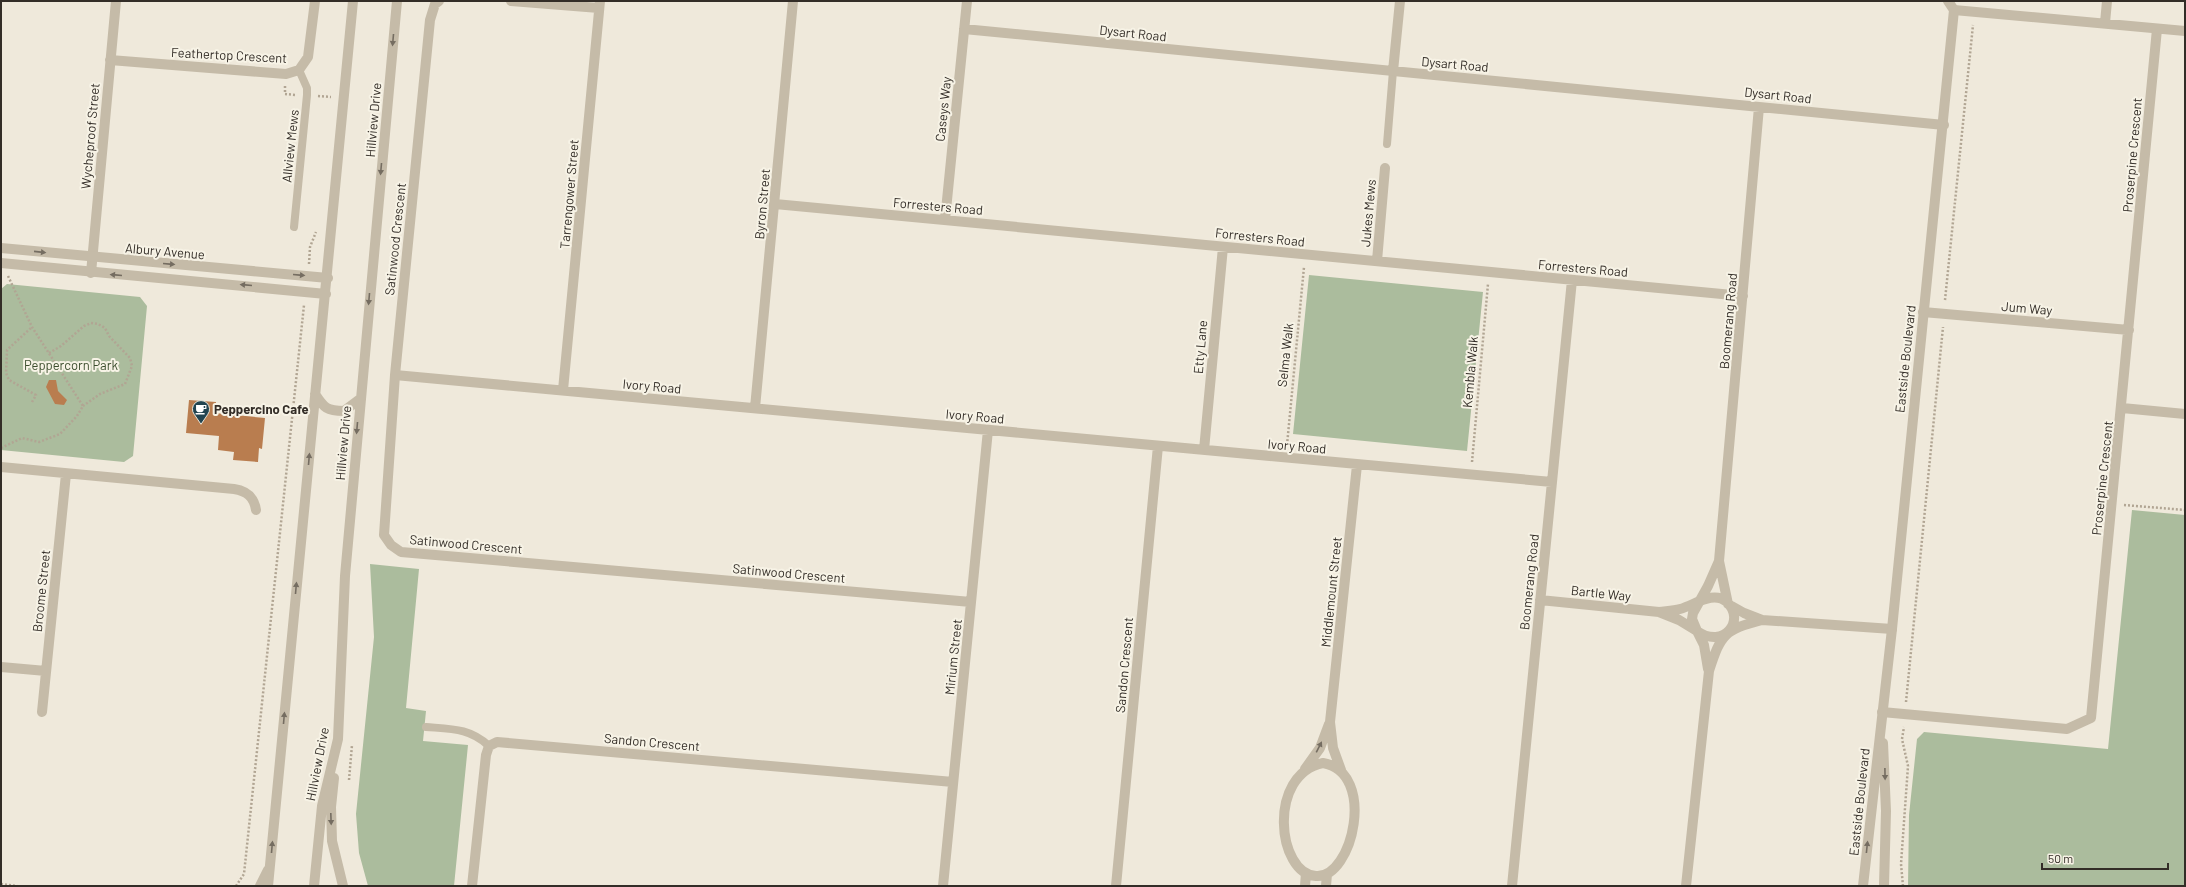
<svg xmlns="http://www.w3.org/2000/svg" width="2186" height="887" viewBox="0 0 2186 887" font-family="Barlow,sans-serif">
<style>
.green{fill:#abbc9d}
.building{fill:#b97d4f}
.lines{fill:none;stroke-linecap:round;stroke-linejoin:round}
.path{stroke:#b1a593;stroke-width:2.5;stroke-dasharray:2 2;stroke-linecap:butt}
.service{stroke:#c5bba8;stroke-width:8}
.minor{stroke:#c5bba8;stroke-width:10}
.tertiary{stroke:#c5bba8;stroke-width:10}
.oneway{fill:#756d61}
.labels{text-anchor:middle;stroke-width:4;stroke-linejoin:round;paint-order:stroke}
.street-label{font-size:13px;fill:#332d27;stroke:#f7f3e6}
.park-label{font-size:13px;fill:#3c4e2e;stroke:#f7f3e6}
.poi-label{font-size:13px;font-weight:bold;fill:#332d27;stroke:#f7f3e6;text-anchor:start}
</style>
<rect width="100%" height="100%" fill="#efe9db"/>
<path class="green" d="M 1309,275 L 1483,292 L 1467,451 L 1293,434 Z
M 7,284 L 140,297 L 147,306 L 133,456 L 124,462 L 1,450 L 1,289 Z
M 2132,510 L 2185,515 L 2185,886 L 1908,886 L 1909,815 L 1917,739 L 1924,732 L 2108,749 Z
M 370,564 L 419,569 L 406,708 L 426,711 L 423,741 L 468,745 L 454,886 L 368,886 L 359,853 L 356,814 L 374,637 Z"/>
<path class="building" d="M 49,380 L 56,380 L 58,391 L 67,400 L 64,405 L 55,404 L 46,387 Z
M 189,400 L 216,402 L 215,413 L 265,418 L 262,449 L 259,448 L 258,462 L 233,460 L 234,452 L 218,450 L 219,436 L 186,433 Z"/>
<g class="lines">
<path class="path" d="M 285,86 L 285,94 L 296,95
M 318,96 L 331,97
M 309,264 L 310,247 L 316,232
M 1945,300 L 1973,25
M 49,353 L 61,346 L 84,326 L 91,323 L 98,324 L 105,328 L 109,336 L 130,358 L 132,366 L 125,384 L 100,394 L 83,406
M 32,402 L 36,395 L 9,380 L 6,373 L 7,350 L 32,327
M 1287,445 L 1304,267
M 1,448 L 22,438 L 39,442 L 60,434 L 77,416 L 83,406 L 32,327 L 8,276
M 1472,462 L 1488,284
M 2124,505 L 2185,510
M 1906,702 L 1943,327
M 349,780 L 352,745
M 1,884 L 17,886
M 236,886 L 244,874 L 304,305
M 1903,886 L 1901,864 L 1908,766 L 1902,739 L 1904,727"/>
<path class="service" d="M 1387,144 L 1393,71
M 294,227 L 307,95 L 307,88 L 299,70
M 426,727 C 451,729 470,728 489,746"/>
<path class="minor" d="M 439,1 L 435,4 L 430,20 L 395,375 L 384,535 L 391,545 L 401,552 L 971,602
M 511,1 L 599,8
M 1954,10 L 2185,31
M 2105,23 L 2107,1
M 964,29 L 1944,125
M 110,60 L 286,74 L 299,70 L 308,57 L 315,1
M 1393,71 L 1400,1
M 1759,107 L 1719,561 L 1728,604 L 1744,613 L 1762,620 L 1892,629
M 775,204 L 1743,296
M 945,220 L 967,1
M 1377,261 L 1385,168
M 91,273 L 116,1
M 1923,312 L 2129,330
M 395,375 L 1552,482
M 563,390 L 600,1
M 755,408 L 793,1
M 2122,408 L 2185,414
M 1204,450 L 1223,247
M 1,467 L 234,489 C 247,491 254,497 256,510
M 1540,600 L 1659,612 L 1679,620 L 1697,631 L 1704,645 L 1708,669
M 1659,612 C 1666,611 1673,611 1680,609 C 1695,605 1713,590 1727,602 C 1746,620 1724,650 1697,631 L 1692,619 L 1693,613 L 1708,586 L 1719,561
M 1,667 L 46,671
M 42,712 L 66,474
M 1882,712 L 2067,729 L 2091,718 L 2157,29
M 1323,763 C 1377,772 1353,879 1316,876 C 1277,874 1267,774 1323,763 Z
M 1305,769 L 1320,748 L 1329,724
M 1341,770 L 1333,748 L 1330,722 L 1357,465
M 472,886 L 486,755 L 489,746 L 497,742 L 953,782
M 943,886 L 988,430
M 1116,886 L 1158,446
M 1305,886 L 1306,873
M 1326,886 L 1327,874
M 1512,886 L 1572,280
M 1686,886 L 1709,671 C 1721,634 1724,630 1762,620"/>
<path class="tertiary" d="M 1,248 L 328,278
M 1,263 L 326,294
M 315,394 C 324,408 327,411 344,411 L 360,399
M 1883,743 L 1886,811 L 1884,886
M 334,778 L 331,807 L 332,841 L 343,886
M 260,886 L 268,870
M 268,886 L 353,1
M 314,886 L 322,806 L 338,739 L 345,576 L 397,1
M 1863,886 L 1892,629 L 1954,10 L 1948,1"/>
</g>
<defs><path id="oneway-solid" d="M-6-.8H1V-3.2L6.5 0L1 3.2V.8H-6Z"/></defs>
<g class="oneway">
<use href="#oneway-solid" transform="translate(393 40) rotate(95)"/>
<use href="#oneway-solid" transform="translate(381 169) rotate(95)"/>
<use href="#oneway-solid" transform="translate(40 252) rotate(6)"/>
<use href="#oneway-solid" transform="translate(169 264) rotate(5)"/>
<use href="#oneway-solid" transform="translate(116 275) rotate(-175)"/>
<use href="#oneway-solid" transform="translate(299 275) rotate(5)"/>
<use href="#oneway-solid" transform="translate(246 285) rotate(-175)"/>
<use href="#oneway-solid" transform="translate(369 299) rotate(95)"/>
<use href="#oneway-solid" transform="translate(357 428) rotate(95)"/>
<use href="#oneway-solid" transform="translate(309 459) rotate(-85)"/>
<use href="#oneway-solid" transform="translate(296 588) rotate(-85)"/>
<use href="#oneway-solid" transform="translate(284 718) rotate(-85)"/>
<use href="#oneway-solid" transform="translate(1319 747) rotate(-63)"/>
<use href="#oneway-solid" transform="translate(1885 774) rotate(89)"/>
<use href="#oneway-solid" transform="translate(331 819) rotate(88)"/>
<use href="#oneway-solid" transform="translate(272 847) rotate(-85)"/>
<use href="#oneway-solid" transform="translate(1867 847) rotate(-84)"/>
</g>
<defs>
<g id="cafe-pin" transform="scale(0.9)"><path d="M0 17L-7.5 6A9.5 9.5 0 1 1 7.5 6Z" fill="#224450" stroke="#f7f3e6"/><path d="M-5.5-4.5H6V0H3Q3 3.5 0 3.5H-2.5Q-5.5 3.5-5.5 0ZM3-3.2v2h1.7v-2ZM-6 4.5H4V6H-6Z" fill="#fff"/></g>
</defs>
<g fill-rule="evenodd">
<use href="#cafe-pin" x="201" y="409"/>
</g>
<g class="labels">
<g class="street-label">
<text transform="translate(1133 33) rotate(6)" y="5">Dysart Road</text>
<text transform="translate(229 55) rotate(3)" y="5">Feathertop Crescent</text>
<text transform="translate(1455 64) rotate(5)" y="5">Dysart Road</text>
<text transform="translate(1778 95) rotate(6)" y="5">Dysart Road</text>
<text transform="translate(943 109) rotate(-84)" y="5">Caseys Way</text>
<text transform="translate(373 120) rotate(-85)" y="5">Hillview Drive</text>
<text transform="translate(90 136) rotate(-85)" y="5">Wycheproof Street</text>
<text transform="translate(290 146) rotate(-84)" y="5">Allview Mews</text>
<text transform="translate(2132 155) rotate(-85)" y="5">Proserpine Crescent</text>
<text transform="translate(569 194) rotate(-85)" y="5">Tarrengower Street</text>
<text transform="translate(762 204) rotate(-85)" y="5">Byron Street</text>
<text transform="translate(938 206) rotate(5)" y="5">Forresters Road</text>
<text transform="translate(1368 213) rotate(-85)" y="5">Jukes Mews</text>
<text transform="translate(1260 237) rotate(6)" y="5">Forresters Road</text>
<text transform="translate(395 239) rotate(-84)" y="5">Satinwood Crescent</text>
<text transform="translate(165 251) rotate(5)" y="5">Albury Avenue</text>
<text transform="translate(1583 268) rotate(5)" y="5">Forresters Road</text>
<text transform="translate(2027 308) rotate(5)" y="5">Jum Way</text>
<text transform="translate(1728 321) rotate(-85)" y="5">Boomerang Road</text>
<text transform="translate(1200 347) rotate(-85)" y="5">Etty Lane</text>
<text transform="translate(1285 355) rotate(-84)" y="5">Selma Walk</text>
<text transform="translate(1905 359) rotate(-84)" y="5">Eastside Boulevard</text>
<text transform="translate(1470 372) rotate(-85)" y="5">Kembla Walk</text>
<text transform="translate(652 386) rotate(5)" y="5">Ivory Road</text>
<text transform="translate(975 416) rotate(5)" y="5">Ivory Road</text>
<text transform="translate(343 443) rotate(-85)" y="5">Hillview Drive</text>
<text transform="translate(1297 446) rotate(5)" y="5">Ivory Road</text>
<text transform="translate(2102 478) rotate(-84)" y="5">Proserpine Crescent</text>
<text transform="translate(466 544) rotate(5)" y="5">Satinwood Crescent</text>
<text transform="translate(789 573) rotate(5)" y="5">Satinwood Crescent</text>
<text transform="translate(1529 582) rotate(-84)" y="5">Boomerang Road</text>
<text transform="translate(41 591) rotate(-84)" y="5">Broome Street</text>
<text transform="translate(1331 592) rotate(-84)" y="5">Middlemount Street</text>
<text transform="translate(1601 593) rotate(6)" y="5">Bartle Way</text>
<text transform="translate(953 657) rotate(-84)" y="5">Mirium Street</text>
<text transform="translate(1124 665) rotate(-85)" y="5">Sandon Crescent</text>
<text transform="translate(652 742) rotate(5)" y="5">Sandon Crescent</text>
<text transform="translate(317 764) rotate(-79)" y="5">Hillview Drive</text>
<text transform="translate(1859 802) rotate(-84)" y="5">Eastside Boulevard</text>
</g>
<g class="park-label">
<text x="71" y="370">Peppercorn Park</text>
</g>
<g class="poi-label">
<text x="214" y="414">Peppercino Cafe</text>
</g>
</g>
<rect width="2186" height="887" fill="none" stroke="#332d27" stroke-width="4"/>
<path d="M2042 863v6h126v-6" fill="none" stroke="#332d27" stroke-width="2"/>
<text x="2048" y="863" font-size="12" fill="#332d27" stroke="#f7f3e6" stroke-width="3" paint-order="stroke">50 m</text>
</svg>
